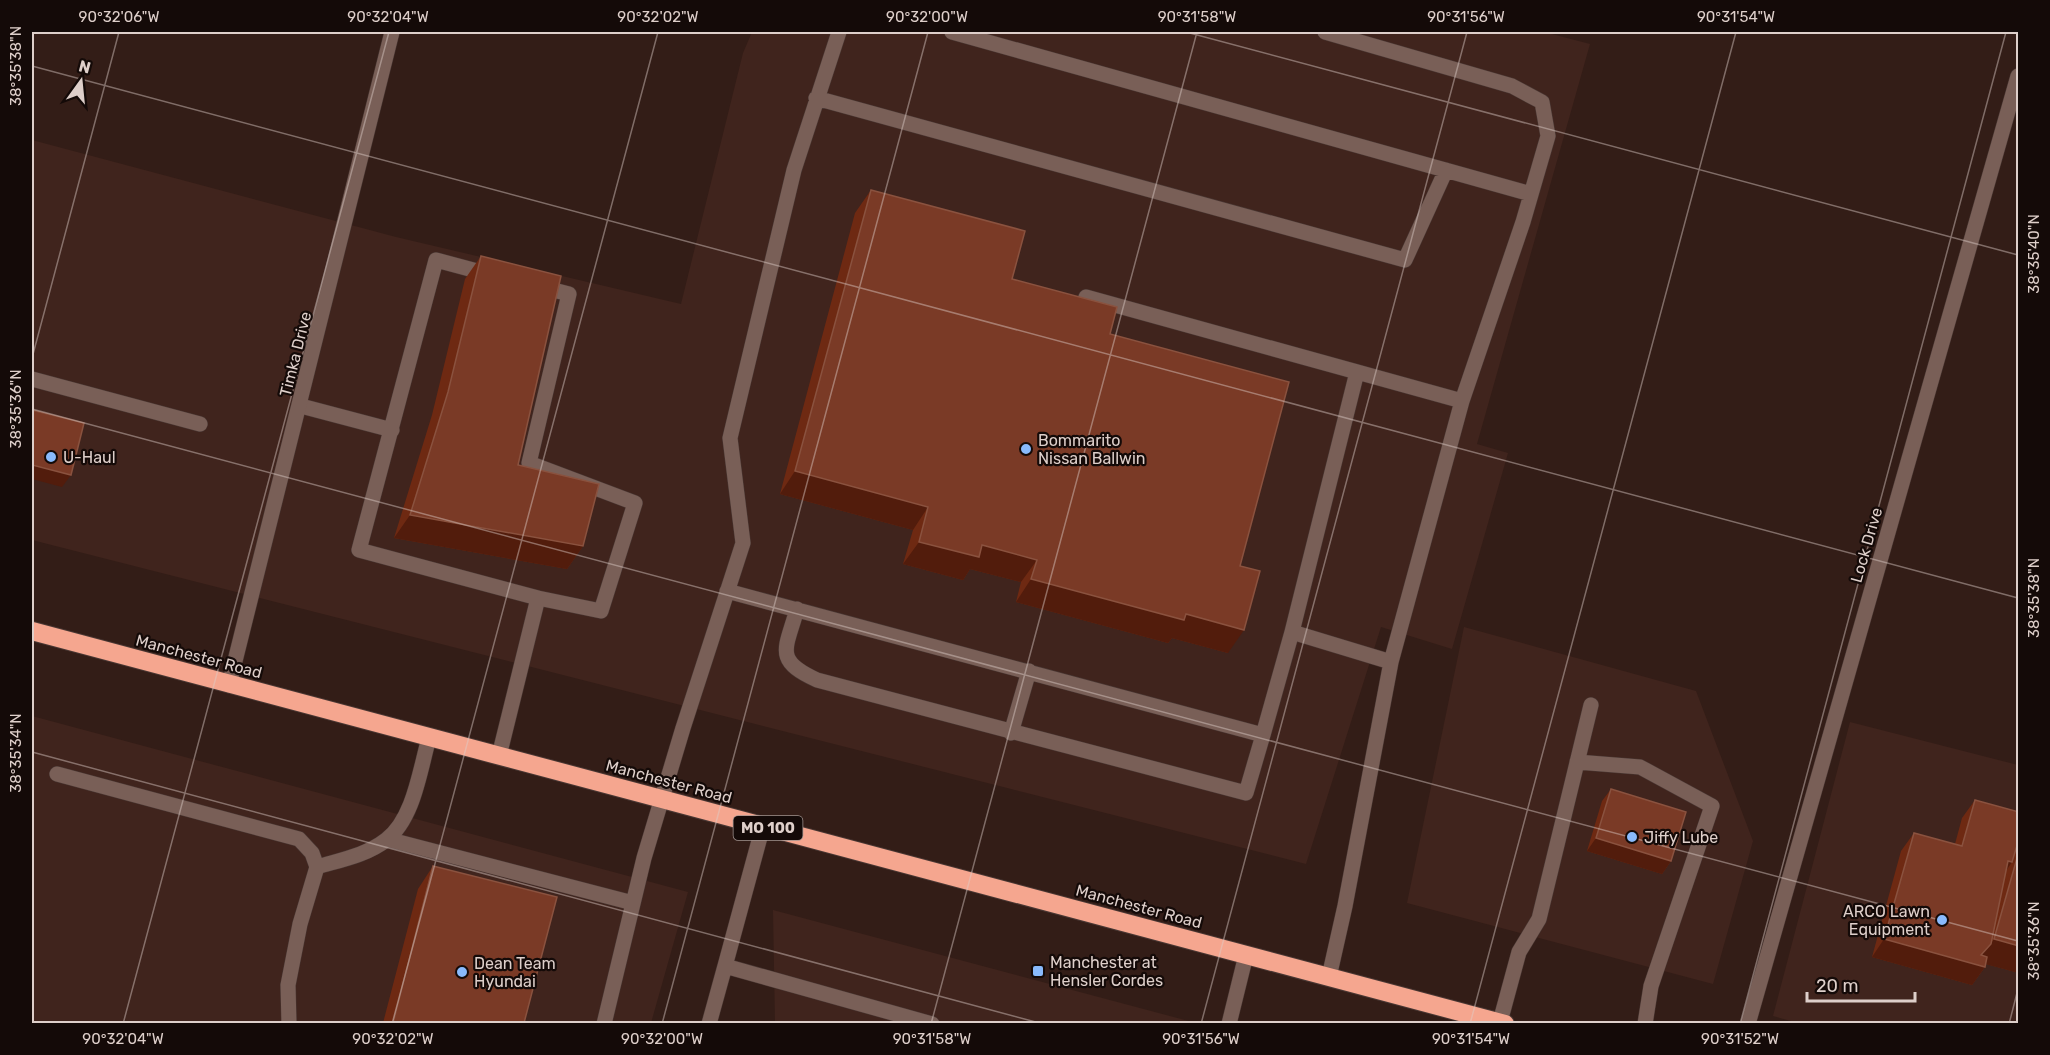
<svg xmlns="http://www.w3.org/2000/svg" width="2050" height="1055" viewBox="0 0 2050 1055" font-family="Rubik,sans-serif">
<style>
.built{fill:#40241d}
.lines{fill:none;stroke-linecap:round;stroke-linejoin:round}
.lane-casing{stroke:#493733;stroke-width:16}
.street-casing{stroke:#493733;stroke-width:16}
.highway-casing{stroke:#493733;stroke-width:20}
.lane{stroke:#795f57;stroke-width:15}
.street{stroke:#795f57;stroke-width:15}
.highway{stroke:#f5a68f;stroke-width:18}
.wall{fill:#6e2912}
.shaded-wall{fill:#521c0c}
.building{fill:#7a3a26;stroke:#8a523f;stroke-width:1.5}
.ticks{fill:none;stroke:#decfca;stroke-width:1.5;stroke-opacity:0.45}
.poi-dot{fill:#89bafc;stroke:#140a08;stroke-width:2}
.labels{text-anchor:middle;stroke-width:4.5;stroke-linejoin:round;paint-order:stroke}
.shield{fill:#140a08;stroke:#a19490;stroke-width:1.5}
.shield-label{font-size:15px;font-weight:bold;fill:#decfca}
.street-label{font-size:16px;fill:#decfca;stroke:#140a08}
.poi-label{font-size:16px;fill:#decfca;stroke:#140a08;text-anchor:start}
.neatline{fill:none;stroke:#decfca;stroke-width:2}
.ticks-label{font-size:15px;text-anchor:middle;fill:#decfca}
</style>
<rect width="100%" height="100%" fill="#331d17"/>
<path class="built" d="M 752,32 L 1544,32 L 1590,44 L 1477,444 L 1508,453 L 1452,649 L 1381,627 L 1306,864 L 32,540 L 32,140 L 396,237 L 681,304 L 743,53 Z
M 1464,627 L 1696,691 L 1753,841 L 1713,984 L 1407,903 Z
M 32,716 L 688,892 L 651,1023 L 32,1023 Z
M 1850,722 L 2018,765 L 2018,1023 L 1802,1024 L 1773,1016 Z
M 773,910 L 1196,1023 L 775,1023 Z"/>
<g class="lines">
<g class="lane-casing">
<path id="lane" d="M 952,32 L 1531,194
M 1325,32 L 1512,86 L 1542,102 L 1548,136 L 1523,222 L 1462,401 L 1391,662 L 1345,906 L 1329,977
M 816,98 L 1405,260 L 1446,170
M 492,275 L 436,260 L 359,550 L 538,598 L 499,756
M 1086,297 L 1462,401
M 32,379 L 200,424
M 301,406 L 392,430
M 727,591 L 1263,735 L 1292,632 L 1391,662
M 538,598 L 601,611 L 635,503 L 529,463 L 569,294 L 538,286
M 797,609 C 786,649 773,660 817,680 L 1246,793 L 1263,735
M 1292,632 L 1357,372
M 1011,733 L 1029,671
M 1577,762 L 1640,767 L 1712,806 L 1651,986 L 1645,1024
M 57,774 L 299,839 L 312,853 L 317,867 L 300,924 L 288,985 L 289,1024
M 387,839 L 633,903
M 317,867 C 340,860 367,855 386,840 C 414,819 420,769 429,738
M 725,966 L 763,826
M 1500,1022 L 1519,952 L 1539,919 L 1591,705
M 604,1024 L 644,858 L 683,728 L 743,543 L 730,438 L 794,170 L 839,32
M 709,1024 L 725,966 L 932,1024
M 1229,1024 L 1246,955"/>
</g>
<g class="street-casing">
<path id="street" d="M 229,685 L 392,32
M 1748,1024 L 2018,76"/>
</g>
<g class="highway-casing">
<path id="highway" d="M 32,631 L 1505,1024"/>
</g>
<use href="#lane" class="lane"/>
<use href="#street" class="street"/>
<use href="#highway" class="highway"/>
</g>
<path class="wall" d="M 871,190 L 1012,279 L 1110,334 L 1240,566 L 1228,653 L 1172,638 L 1168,643 L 1016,602 L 1021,582 L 970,569 L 963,580 L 903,564 L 913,530 L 780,494 L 855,213 Z
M 481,256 L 518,465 L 583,546 L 567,569 L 394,538 L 432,415 L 465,279 Z
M 1611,789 L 1671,861 L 1662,874 L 1587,851 L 1602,801 Z
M 1975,800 L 2019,812 L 2019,973 L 1986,964 L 1985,967 L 1972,985 L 1872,957 L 1901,851 L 1914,833 L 1955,844 L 1962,818 Z
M 433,866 L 524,1023 L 383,1023 L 418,889 Z"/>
<path class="shaded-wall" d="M 32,465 L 71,475 L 62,487 L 32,479 Z
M 795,471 L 928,507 L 913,530 L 780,494 Z
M 410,515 L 583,546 L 567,569 L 394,538 Z
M 919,542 L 982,545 L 1037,560 L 1021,582 L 970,569 L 963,580 L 903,564 Z
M 1031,579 L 1186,614 L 1244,630 L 1228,653 L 1172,638 L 1168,643 L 1016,602 Z
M 1596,838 L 1671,861 L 1662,874 L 1587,851 Z
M 2008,861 L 2012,862 L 2000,880 Z
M 1884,939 L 1981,955 L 1994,939 L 2019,946 L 2019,973 L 1978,962 L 1985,967 L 1972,985 L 1872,957 Z"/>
<path class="building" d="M 871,190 L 1025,231 L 1012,279 L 1117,307 L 1110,334 L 1289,382 L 1240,566 L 1260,571 L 1244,630 L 1186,614 L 1184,620 L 1031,579 L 1037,560 L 982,545 L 979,557 L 919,542 L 928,507 L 795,471 Z
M 481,256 L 561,276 L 518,465 L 599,484 L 583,546 L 410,515 L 448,392 Z
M 32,410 L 84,423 L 71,475 L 32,465 Z
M 1611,789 L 1686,812 L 1671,861 L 1596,838 Z
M 1975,800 L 2019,812 L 2019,839 L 2012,862 L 2008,861 L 1991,944 L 1981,955 L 1987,957 L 1985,967 L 1884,939 L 1914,833 L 1962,846 Z
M 2019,851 L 2019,946 L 1994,939 Z
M 433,866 L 557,897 L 524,1023 L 393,1023 Z"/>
<path class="ticks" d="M 1186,32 L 2018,255M 32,66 L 2018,598M 32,358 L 119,32M 32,409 L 2018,941M 32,752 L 1043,1024M 123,1024 L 389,32M 392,1024 L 658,32M 662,1024 L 928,32M 931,1024 L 1197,32M 1201,1024 L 1467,32M 1470,1024 L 1736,32M 1740,1024 L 2006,32M 2009,1024 L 2018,989"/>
<g class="poi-dot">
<circle cx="1026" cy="449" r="6"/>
<circle cx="51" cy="457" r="6"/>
<circle cx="1632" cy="837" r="6"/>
<circle cx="1942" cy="920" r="6"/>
<rect x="1032" y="965" width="12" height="12" rx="3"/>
<circle cx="462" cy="972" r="6"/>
</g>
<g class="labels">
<rect class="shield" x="733.5" y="816" width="69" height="24" rx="4.5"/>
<g class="shield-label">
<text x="768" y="833">MO 100</text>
</g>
<g class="street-label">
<text transform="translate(295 354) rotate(-76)" y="6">Timka Drive</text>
<text transform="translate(1866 545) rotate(-74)" y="6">Lock Drive</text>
<text transform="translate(199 656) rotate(15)" y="6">Manchester Road</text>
<text transform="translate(669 781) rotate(15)" y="6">Manchester Road</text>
<text transform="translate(1139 906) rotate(15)" y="6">Manchester Road</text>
</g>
<g class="poi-label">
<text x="1038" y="446">Bommarito<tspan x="1038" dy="18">Nissan Ballwin</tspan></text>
<text x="63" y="463">U-Haul</text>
<text x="1644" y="843">Jiffy Lube</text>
<text x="1930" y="917" text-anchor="end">ARCO Lawn<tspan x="1930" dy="18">Equipment</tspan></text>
<text x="1050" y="968">Manchester at<tspan x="1050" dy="18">Hensler Cordes</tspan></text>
<text x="474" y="969">Dean Team<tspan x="474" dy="18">Hyundai</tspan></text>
</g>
</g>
<rect width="2050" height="1055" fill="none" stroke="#140a08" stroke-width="66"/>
<g transform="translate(81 81) rotate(15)" stroke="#140a08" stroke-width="4.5" paint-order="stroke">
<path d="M0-4.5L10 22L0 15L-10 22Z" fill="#decfca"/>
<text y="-9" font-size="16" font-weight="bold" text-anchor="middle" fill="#decfca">N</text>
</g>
<path d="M1807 992v9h108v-9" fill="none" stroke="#decfca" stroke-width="3"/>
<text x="1816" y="992" font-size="18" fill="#decfca" stroke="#140a08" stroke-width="4.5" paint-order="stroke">20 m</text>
<rect x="33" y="33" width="1984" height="989" class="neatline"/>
<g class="ticks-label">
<text x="119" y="22">90°32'06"W</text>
<text x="388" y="22">90°32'04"W</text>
<text x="658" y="22">90°32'02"W</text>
<text x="927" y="22">90°32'00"W</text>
<text x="1197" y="22">90°31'58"W</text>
<text x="1466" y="22">90°31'56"W</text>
<text x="1736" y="22">90°31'54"W</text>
<text transform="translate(16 66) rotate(-90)" y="5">38°35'38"N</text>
<text transform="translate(2034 254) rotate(-90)" y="5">38°35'40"N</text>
<text transform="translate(16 409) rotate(-90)" y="5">38°35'36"N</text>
<text transform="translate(2034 598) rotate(-90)" y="5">38°35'38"N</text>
<text transform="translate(16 753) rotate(-90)" y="5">38°35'34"N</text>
<text transform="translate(2034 941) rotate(-90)" y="5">38°35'36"N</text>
<text x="123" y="1044">90°32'04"W</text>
<text x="393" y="1044">90°32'02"W</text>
<text x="662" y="1044">90°32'00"W</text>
<text x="932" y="1044">90°31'58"W</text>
<text x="1201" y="1044">90°31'56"W</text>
<text x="1471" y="1044">90°31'54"W</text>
<text x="1740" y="1044">90°31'52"W</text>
</g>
</svg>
